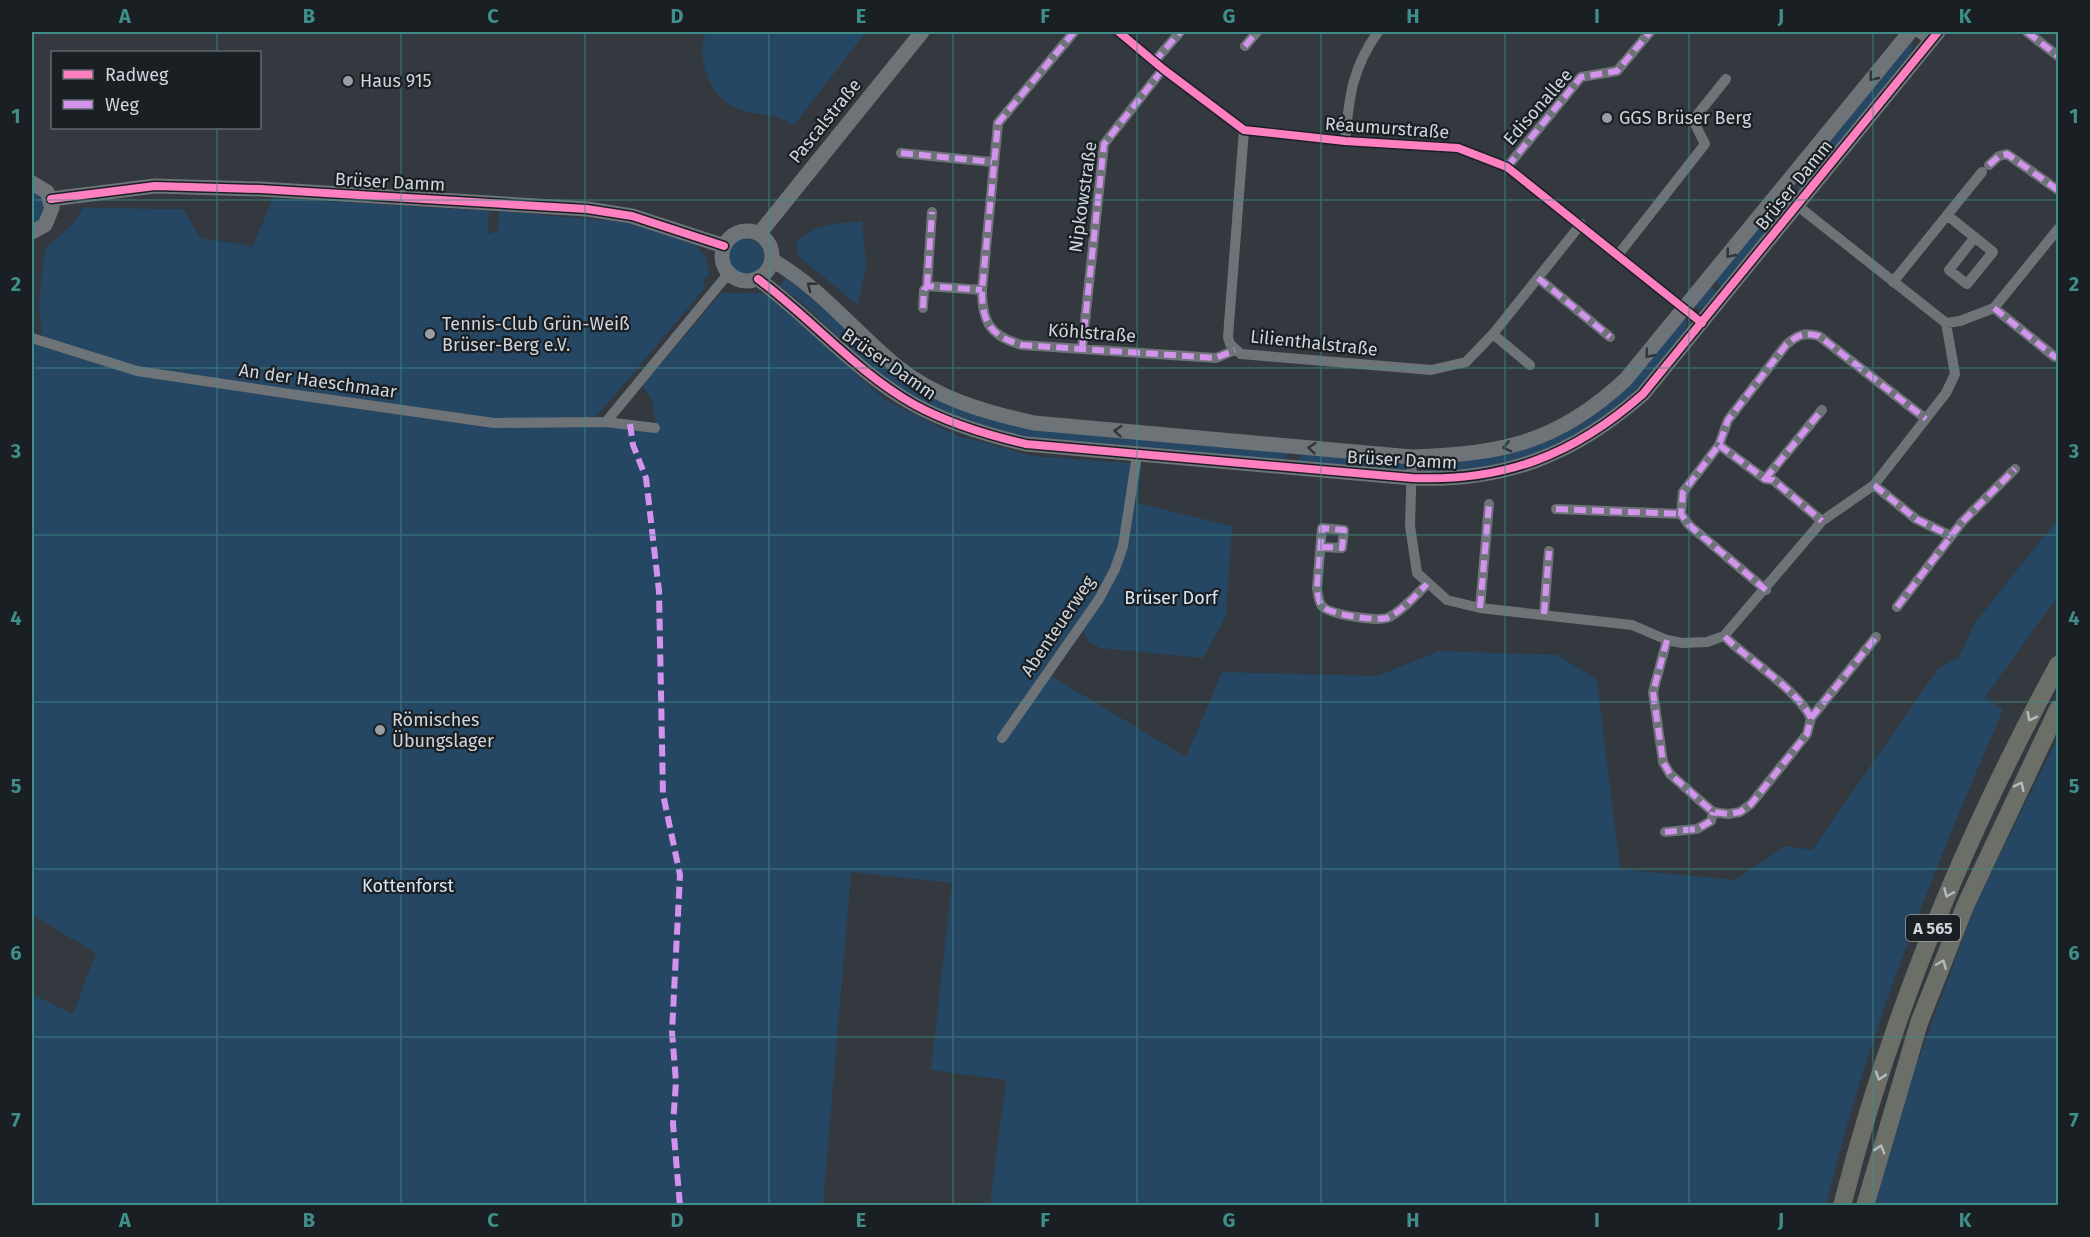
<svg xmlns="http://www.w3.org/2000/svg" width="2090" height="1237" viewBox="0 0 2090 1237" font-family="'Fira Sans',sans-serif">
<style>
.green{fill:#254763}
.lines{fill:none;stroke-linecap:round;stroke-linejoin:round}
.street{stroke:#6e7377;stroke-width:10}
.secondary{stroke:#6e7377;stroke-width:15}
.highway{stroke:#6b6f68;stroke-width:18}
.quiet{stroke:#d193ec;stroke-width:6;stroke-dasharray:12 6;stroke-linecap:butt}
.cycleway-casing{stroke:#1a1f24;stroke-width:11}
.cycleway{stroke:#ff80c0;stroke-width:8}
.oneway{stroke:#2f3439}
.oneway2{stroke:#b5bcbe}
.grid{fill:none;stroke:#3f8e89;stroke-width:1.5;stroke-opacity:0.55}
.poi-dot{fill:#989ea4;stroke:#1a1f24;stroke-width:2}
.labels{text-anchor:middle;stroke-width:4.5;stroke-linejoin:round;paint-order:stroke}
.shield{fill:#1a1f24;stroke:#989ea4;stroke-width:1.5}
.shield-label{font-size:16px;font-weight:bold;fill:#ced5db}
.poi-label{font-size:18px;fill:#ced5db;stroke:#1a1f24;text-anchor:start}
.street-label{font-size:18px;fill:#ced5db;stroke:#1a1f24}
.park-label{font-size:18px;fill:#d6e6f4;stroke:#1a1f24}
.neatline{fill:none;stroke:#3f8e89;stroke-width:2}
.grid-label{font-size:20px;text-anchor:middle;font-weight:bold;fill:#3f8e89}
</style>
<rect width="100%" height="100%" fill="#33393e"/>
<path class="green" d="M 705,32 L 866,32 L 793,126 C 774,111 756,117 736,108 C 708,95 697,59 705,32 Z
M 1913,39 L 1911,53 L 1798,193 L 1798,179 Z
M 32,191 C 48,200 47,215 32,226 Z
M 273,198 L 489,211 L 488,234 L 498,231 L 499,211 L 631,223 L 696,245 L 706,258 L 709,274 L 704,280 L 705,288 L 597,416 L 597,427 L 631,428 L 656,425 L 652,399 L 642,386 L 721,293 L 759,293 L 771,297 L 885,400 L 955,435 L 1033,456 L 1142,464 L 1137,503 L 1232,526 L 1226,616 L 1203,658 L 1100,648 L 1088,641 L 1083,631 L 1051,676 L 1186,757 L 1222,672 L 1377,676 L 1439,651 L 1558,655 L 1597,680 L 1620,869 L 1735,880 L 1785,846 L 1812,850 L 1938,669 L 1959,657 L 1975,623 L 2058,519 L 2058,596 L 1985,697 L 2003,710 C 1932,873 1868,1033 1826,1205 L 990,1205 L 1006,1080 L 931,1070 L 952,883 L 851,872 L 823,1205 L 32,1205 L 32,994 L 73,1014 L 96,953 L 32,915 L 32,340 L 42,343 L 39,304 L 45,248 L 71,226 L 83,208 L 183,209 L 201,238 L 253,246 Z
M 1782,205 L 1787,208 L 1723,288 L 1715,281 L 1773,209 Z
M 862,221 L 866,266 L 858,305 L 798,256 L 796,244 C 813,223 837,224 862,221 Z
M728 257a18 18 0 1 1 36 0a18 18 0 1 1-36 0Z
M 786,277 L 850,332 L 984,418 L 1290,452 L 1281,462 L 999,434 L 918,401 L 868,365 L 805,305 L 780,286 Z
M 1711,286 L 1720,294 L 1708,306 L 1698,309 L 1695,305 Z
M 1684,319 L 1687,321 C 1686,337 1671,350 1661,363 C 1618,418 1550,458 1480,470 C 1462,473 1440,471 1421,471 L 1431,464 L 1557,435 Z
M 1303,453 L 1402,463 L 1407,471 L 1296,463 Z
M 2058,737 L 2058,1205 L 1869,1206 L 1878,1168 L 1977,901 Z"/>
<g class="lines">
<path class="street" d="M 1074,32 L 998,123 L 982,290 C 982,322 990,336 1022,345 L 1216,358 L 1235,350
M 1119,32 L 1163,69 L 1244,130 L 1345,141 L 1458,148 L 1507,167 L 1702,323
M 1918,32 L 1930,41
M 2027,32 L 2058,56
M 1245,46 L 1257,32
M 1154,62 L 1180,32
M 1244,130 L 1228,337 L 1230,344 L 1241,354 L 1431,370 L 1466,362 L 1493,334 L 1581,224
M 1345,141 C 1349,97 1352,68 1378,32
M 901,153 L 992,162
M 1989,165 L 1999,156 L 2007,154 L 2058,190
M 1507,167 L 1581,77 L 1617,71 L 1650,32
M 1947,215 L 1993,252 L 1967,284 L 1949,270 L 1975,237
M 1618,255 L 1705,144 L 1693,120 L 1726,79
M 1538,278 L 1610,337
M 1893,282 L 1982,172
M 927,286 L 932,212
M 923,308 L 924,290 L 927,286 L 982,290
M 1994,308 L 2055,357 L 2058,357
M 1946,323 L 1960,321 L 1994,308 L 2058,229
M 1493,334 L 1530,365
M 32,338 L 137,371 L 304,396 L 494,423 L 606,422 L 655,428
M 1082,349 L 1104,144 L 1163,69
M 606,422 L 728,274
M 1719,445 L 1765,479 L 1773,480 L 1822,521
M 1412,457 L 1410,526 L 1417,573 L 1447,600 L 1480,608 L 1632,625 L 1667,640 L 1682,643 L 1707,642 L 1724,636 L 1822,521 L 1874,485 L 1946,393 L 1955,374 L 1946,323 L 1780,192
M 1765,479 L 1822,410
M 1874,485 L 1916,519 L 1951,536
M 1556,509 L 1681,514
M 1321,547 L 1342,548 L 1344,530 L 1322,528 L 1317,588 C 1318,594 1318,601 1322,606 C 1330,615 1375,621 1387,618 C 1401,612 1416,595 1427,584
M 1766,590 L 1689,525 L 1681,514 L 1683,492 L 1719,445 L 1728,420 L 1786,345 C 1797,335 1804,332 1819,336 L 1926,419
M 1897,607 L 1962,522 L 2015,469
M 1480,608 L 1489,504
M 1544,614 L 1549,551
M 1667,640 L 1653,692 L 1663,762 L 1670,774 L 1713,812 L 1728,814 L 1740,812 L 1751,804 L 1807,734 L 1811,718 C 1797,689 1748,660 1724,636
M 1811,718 L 1876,637
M 1002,738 L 1099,599 L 1115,569 L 1123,546 L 1137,455
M 1665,832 L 1697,829 L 1711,821 L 1713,812"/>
<path class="secondary" d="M 32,183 L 47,192 L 52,208 L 45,225 L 32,232
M 51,199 L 155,186 L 260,189 L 587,209 L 632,216 L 724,246
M722 256a25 25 0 1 1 50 0a25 25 0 1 1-50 0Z
M 759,234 L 922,32
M 772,260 C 819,287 853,330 895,365 C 935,398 984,412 1034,423 L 1412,457 C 1502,454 1558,443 1626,379 L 1910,32
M 758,279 C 812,319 856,372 915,405 C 950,424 987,435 1026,444 L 1412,478 C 1504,482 1574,455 1643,394 L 1938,32"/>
<path class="highway" d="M 1842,1206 C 1890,1016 1965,836 2058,665
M 1865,1206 L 1919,1023 L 1966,904 L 2058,709"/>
<path class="quiet" d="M 1074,32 L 998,123 L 982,290 C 982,322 990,336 1022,345 L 1216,358 L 1235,350
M 2027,32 L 2058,56
M 1245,46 L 1257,32
M 1154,62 L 1180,32
M 901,153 L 992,162
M 1989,165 L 1999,156 L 2007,154 L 2058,190
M 1507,167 L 1581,77 L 1617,71 L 1650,32
M 1538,278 L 1610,337
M 927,286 L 932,212
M 923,308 L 924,290 L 927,286 L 982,290
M 1994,308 L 2055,357 L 2058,357
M 1082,349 L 1104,144 L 1163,69
M 630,424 L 633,445 L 646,478 L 659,591 L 663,794 L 680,875 L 672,1032 L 676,1082 L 673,1124 L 680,1206
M 1719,445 L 1765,479 L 1773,480 L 1822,521
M 1765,479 L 1822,410
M 1874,485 L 1916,519 L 1951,536
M 1556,509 L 1681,514
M 1321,547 L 1342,548 L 1344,530 L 1322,528 L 1317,588 C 1318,594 1318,601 1322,606 C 1330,615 1375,621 1387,618 C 1401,612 1416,595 1427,584
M 1766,590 L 1689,525 L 1681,514 L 1683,492 L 1719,445 L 1728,420 L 1786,345 C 1797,335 1804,332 1819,336 L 1926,419
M 1897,607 L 1962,522 L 2015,469
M 1480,608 L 1489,504
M 1544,614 L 1549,551
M 1667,640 L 1653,692 L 1663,762 L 1670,774 L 1713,812 L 1728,814 L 1740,812 L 1751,804 L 1807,734 L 1811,718 C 1797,689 1748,660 1724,636
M 1811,718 L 1876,637
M 1665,832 L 1697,829 L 1711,821 L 1713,812"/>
<g class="cycleway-casing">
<path id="cycleway" d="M 1119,32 L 1163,69 L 1244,130 L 1345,141 L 1458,148 L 1507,167 L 1702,323
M 51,199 L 155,186 L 260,189 L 587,209 L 632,216 L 724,246
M 758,279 C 812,319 856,372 915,405 C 950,424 987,435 1026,444 L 1412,478 C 1504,482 1574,455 1643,394 L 1938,32"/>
</g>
<use href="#cycleway" class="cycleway"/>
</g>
<defs><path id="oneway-chevron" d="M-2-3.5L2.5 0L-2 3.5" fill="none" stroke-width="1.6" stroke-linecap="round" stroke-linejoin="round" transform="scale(1.5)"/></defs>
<g class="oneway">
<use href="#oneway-chevron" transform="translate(1873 77) rotate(129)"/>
<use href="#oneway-chevron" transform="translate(1730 254) rotate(129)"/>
<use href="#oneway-chevron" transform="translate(811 286) rotate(-142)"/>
<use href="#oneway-chevron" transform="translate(1649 354) rotate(129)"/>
<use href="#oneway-chevron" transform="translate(1118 431) rotate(-175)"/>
<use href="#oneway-chevron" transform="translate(1507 447) rotate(166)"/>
<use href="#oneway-chevron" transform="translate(1312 448) rotate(-175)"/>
</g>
<g class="oneway2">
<use href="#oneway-chevron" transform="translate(2031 717) rotate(117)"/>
<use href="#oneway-chevron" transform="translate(2020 786) rotate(-64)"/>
<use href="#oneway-chevron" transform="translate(1948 893) rotate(113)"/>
<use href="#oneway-chevron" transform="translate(1942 964) rotate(-68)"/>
<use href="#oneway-chevron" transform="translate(1880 1076) rotate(108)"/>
<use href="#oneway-chevron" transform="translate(1880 1149) rotate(-73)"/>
</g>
<path class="grid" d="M 217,32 L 217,52M 401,32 L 401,1206M 585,32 L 585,1206M 769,32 L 769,1206M 953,32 L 953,1206M 1137,32 L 1137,1206M 1321,32 L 1321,1206M 1505,32 L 1505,1206M 1689,32 L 1689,1206M 1873,32 L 1873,1206M 217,128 L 217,1206M 32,200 L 2058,200M 32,368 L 2058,368M 32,535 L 2058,535M 32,702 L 2058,702M 32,869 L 2058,869M 32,1037 L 2058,1037"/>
<g class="poi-dot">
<circle cx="348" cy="81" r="6"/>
<circle cx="1607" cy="118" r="6"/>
<circle cx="430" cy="334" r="6"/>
<circle cx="380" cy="730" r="6"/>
</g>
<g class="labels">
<rect class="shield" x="1906" y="915" width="54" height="26" rx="4.5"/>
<g class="shield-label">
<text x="1933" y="934">A 565</text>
</g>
<g class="poi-label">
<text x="360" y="87">Haus 915</text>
<text x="1619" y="124">GGS Brüser Berg</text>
<text x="442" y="330">Tennis-Club Grün-Weiß<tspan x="442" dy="21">Brüser-Berg e.V.</tspan></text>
<text x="392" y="726">Römisches<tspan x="392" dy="21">Übungslager</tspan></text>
</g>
<g class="street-label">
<text transform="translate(1538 107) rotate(-49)" y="6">Edisonallee</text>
<text transform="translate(825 121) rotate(-51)" y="6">Pascalstraße</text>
<text transform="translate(1387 128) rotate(4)" y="6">Réaumurstraße</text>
<text transform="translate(390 182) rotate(3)" y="6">Brüser Damm</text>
<text transform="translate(1794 185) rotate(-51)" y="6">Brüser Damm</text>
<text transform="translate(1083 197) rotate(-82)" y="6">Nipkowstraße</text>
<text transform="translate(1092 333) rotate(4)" y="6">Köhlstraße</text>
<text transform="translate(1314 343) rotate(6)" y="6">Lilienthalstraße</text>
<text transform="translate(889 364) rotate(35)" y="6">Brüser Damm</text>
<text transform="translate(318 381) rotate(8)" y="6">An der Haeschmaar</text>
<text transform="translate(1402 460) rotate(3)" y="6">Brüser Damm</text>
<text transform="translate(1058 626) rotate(-56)" y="6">Abenteuerweg</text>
</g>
<g class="park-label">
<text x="1171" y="604">Brüser Dorf</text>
<text x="408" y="892">Kottenforst</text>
</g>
</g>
<rect width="2090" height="1237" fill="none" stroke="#1a1f24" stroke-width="66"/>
<rect x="51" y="51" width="210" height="78" fill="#1a1f24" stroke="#62686d" stroke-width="1.5"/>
<rect x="63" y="70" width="30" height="9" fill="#ff80c0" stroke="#62686d" stroke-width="1.5"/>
<text x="105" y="81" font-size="18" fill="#ced5db">Radweg</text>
<rect x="63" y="100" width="30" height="9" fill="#d193ec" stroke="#62686d" stroke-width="1.5"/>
<text x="105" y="111" font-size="18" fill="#ced5db">Weg</text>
<rect x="33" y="33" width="2024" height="1171" class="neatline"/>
<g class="grid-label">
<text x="125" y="23">A</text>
<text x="309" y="23">B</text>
<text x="493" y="23">C</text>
<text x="677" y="23">D</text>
<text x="861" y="23">E</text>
<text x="1045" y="23">F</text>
<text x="1229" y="23">G</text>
<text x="1413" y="23">H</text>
<text x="1597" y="23">I</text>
<text x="1781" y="23">J</text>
<text x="1965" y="23">K</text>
<text x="16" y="123">1</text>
<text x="2074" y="123">1</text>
<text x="16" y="291">2</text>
<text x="2074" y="291">2</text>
<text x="16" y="458">3</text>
<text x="2074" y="458">3</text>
<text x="16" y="625">4</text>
<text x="2074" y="625">4</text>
<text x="16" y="793">5</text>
<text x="2074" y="793">5</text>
<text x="16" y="960">6</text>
<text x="2074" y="960">6</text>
<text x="16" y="1127">7</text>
<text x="2074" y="1127">7</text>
<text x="125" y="1227">A</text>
<text x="309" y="1227">B</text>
<text x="493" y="1227">C</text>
<text x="677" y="1227">D</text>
<text x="861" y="1227">E</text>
<text x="1045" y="1227">F</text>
<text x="1229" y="1227">G</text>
<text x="1413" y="1227">H</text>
<text x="1597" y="1227">I</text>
<text x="1781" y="1227">J</text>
<text x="1965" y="1227">K</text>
</g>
</svg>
